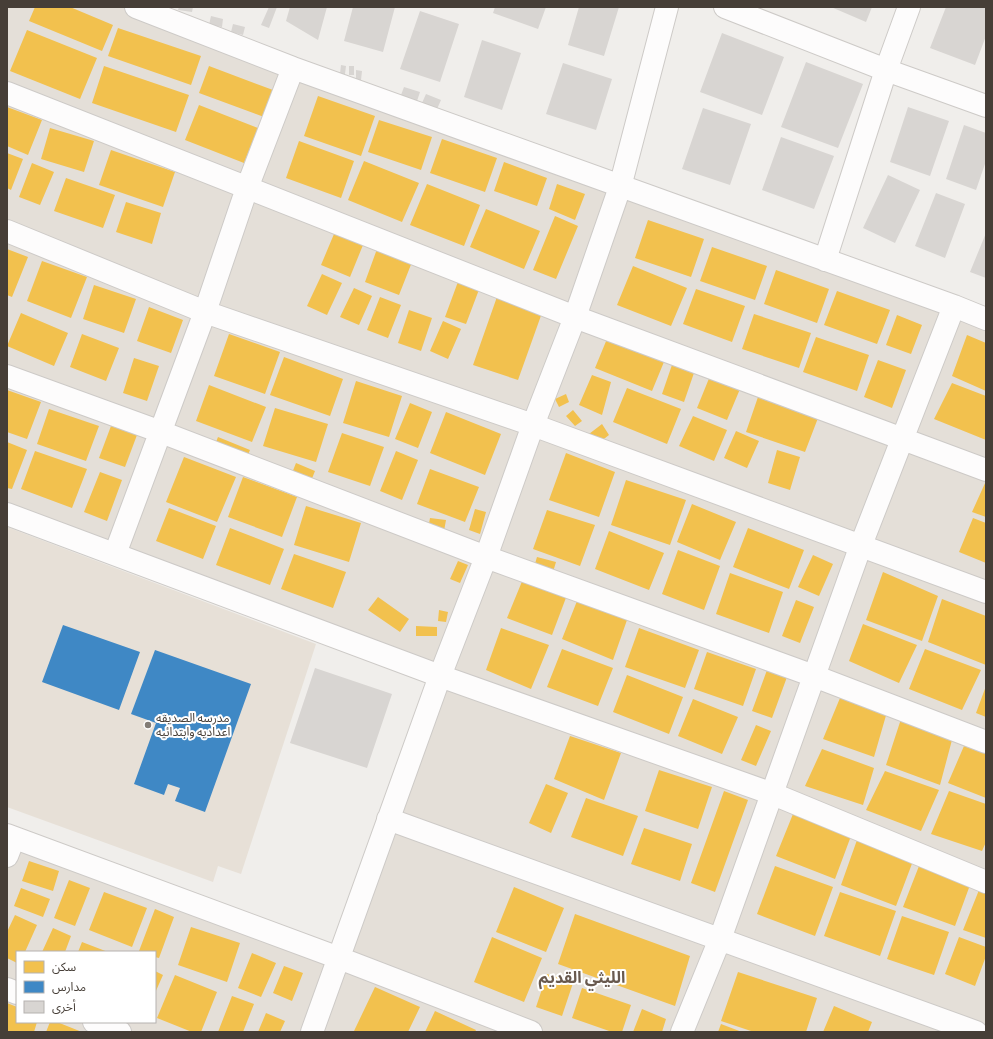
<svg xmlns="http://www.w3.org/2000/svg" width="993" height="1039" viewBox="0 0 993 1039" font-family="Barlow,'Noto Sans Arabic',sans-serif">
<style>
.residential{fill:#e4dfd8;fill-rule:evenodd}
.education{fill:#e7e0d7}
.homes{fill:#f2c14e}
.schools{fill:#3f88c5}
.building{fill:#d8d5d2}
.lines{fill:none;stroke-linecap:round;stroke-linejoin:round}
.minor-casing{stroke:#cdcac7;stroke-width:24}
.minor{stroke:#fdfcfc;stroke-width:22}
.poi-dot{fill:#827c76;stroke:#fff;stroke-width:1.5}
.labels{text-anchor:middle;stroke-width:4;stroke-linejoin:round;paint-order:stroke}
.poi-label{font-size:12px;fill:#463e37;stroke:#fff;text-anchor:start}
.district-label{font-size:16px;font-weight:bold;fill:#695a4f;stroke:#fff}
</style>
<rect width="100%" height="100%" fill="#f0eeeb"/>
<path class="residential" d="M 7,7 L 140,7 L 986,326 L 986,1032 L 7,1032 L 7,829 L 339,956 L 440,677 L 7,515 ZM 17,952 L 155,952 L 155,1022 L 17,1022 Z"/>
<path class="education" d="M 7,527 L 316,644 L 241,874 L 218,866 L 213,882 L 7,807 Z"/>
<path class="homes" d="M 35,7 L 70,7 L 113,25 L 102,51 L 29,21 Z
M 118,28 L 201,56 L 191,85 L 108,56 Z
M 27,30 L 97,58 L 80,99 L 10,71 Z
M 104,66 L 189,95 L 176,132 L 92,103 Z
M 209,66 L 273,90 L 264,117 L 199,93 Z
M 318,96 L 375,116 L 361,156 L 304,136 Z
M 199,105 L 258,128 L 244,163 L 185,140 Z
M 7,107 L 42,120 L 28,155 L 7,146 Z
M 379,120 L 432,137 L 421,170 L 368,152 Z
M 50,128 L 94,141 L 84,172 L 41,159 Z
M 442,139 L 497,158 L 485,192 L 430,173 Z
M 299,141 L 354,161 L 341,198 L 286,178 Z
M 111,150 L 175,172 L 163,207 L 99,185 Z
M 7,153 L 23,159 L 11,190 L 7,188 Z
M 364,161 L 419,183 L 402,222 L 348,200 Z
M 504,162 L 547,178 L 537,206 L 494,191 Z
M 32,163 L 54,172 L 40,205 L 19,197 Z
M 66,178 L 115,195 L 103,228 L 54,211 Z
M 427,184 L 480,205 L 464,246 L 410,225 Z
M 557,184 L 585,194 L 575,220 L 549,209 Z
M 126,202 L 161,213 L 152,244 L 116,232 Z
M 486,209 L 540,231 L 524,269 L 470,247 Z
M 555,216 L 578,226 L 556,279 L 533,270 Z
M 648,220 L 704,239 L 691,277 L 635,258 Z
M 334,234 L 363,245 L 350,277 L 321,265 Z
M 712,247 L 767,266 L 755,300 L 700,281 Z
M 7,249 L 28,257 L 12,297 L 7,295 Z
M 377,249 L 412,262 L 399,295 L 365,282 Z
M 42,261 L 87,277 L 71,318 L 27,301 Z
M 633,266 L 687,288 L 671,326 L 617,305 Z
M 776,270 L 829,289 L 817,323 L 764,304 Z
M 322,274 L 342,283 L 327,315 L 307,306 Z
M 459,279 L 480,287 L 466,324 L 445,317 Z
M 94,285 L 136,299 L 124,333 L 83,319 Z
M 354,288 L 372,296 L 359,325 L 340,317 Z
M 696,289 L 745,306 L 732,342 L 683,324 Z
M 837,291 L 890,310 L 877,344 L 824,325 Z
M 498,294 L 543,310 L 518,380 L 473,365 Z
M 380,297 L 401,305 L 388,338 L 367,330 Z
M 149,307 L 183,320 L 171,353 L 137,341 Z
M 409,310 L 432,318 L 421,351 L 398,343 Z
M 21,313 L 68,333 L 54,366 L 7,346 Z
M 754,314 L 811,333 L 799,368 L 742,349 Z
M 897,315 L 922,325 L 911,354 L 886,345 Z
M 443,321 L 461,329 L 448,359 L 430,351 Z
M 82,334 L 119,348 L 106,381 L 70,367 Z
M 229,334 L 280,352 L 265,394 L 214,376 Z
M 609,334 L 666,357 L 652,391 L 595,368 Z
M 967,335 L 986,343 L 986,391 L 952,376 Z
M 816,337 L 869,355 L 857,391 L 803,372 Z
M 284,357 L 343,379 L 330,416 L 270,395 Z
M 134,358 L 159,366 L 147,401 L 123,393 Z
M 878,360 L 906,370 L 892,408 L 864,397 Z
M 673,362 L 695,370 L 684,402 L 662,394 Z
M 592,375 L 611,382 L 602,415 L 579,405 Z
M 710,376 L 740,389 L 727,420 L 697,408 Z
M 356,381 L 402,396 L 389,437 L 343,423 Z
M 952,383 L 986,396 L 986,440 L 934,419 Z
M 209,385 L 266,407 L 252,442 L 196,421 Z
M 627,388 L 681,409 L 667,444 L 613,422 Z
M 7,390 L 41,402 L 27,439 L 7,432 Z
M 566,394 L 569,402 L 559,407 L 555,399 Z
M 758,397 L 818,418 L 805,452 L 746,432 Z
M 410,403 L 432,412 L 418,448 L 395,439 Z
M 275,408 L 328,424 L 316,462 L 263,446 Z
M 49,409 L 99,426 L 86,461 L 37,444 Z
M 573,410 L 582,421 L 575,426 L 566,416 Z
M 446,412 L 501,434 L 485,475 L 430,453 Z
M 693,416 L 727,430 L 714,461 L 679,446 Z
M 602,424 L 609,435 L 596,445 L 589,434 Z
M 111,426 L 137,435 L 125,467 L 99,458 Z
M 736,431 L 759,441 L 747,468 L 724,458 Z
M 342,433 L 384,447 L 370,486 L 328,472 Z
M 218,437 L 250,450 L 246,459 L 214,447 Z
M 7,442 L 27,450 L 12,489 L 7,488 Z
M 777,450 L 800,457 L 790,490 L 768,483 Z
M 35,451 L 87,469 L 72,508 L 21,489 Z
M 396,451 L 418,460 L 402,500 L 380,491 Z
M 566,453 L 615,472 L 599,517 L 549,500 Z
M 184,457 L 236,477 L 217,522 L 166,502 Z
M 296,463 L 315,471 L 311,481 L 292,473 Z
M 430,469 L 479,487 L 465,522 L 417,504 Z
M 100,472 L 122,480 L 107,521 L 84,512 Z
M 243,477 L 297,497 L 282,537 L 228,517 Z
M 626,480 L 686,500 L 670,545 L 611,525 Z
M 986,481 L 986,517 L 972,512 Z
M 692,504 L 736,522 L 720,560 L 677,542 Z
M 306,506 L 361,523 L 349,562 L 294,545 Z
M 169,508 L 216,526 L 203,559 L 156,541 Z
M 475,509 L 486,512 L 480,534 L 469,530 Z
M 547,510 L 595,525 L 580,566 L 533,549 Z
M 430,518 L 446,520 L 444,531 L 428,529 Z
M 973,518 L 986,523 L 986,563 L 959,552 Z
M 230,528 L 284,549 L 270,585 L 216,565 Z
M 748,528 L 804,550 L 789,589 L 733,567 Z
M 609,531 L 664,553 L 649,590 L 595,569 Z
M 678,550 L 720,566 L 704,610 L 662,594 Z
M 294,554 L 346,572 L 333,608 L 281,589 Z
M 813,555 L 833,564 L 819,596 L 798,587 Z
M 537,557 L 556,562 L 553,572 L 534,567 Z
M 458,561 L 468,565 L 460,583 L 450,579 Z
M 883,572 L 938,596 L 922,641 L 866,620 Z
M 730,573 L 783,592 L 769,633 L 716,614 Z
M 523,579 L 567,595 L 552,635 L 507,618 Z
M 378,597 L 409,619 L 400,632 L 368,610 Z
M 942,599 L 986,616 L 986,665 L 928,642 Z
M 796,600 L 814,607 L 800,643 L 782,636 Z
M 577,601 L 627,620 L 613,660 L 562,639 Z
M 439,610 L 448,612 L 446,622 L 438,621 Z
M 863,624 L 917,645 L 899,683 L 849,661 Z
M 416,626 L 437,627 L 437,636 L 416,636 Z
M 501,628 L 549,645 L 531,689 L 486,670 Z
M 639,628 L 699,650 L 685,688 L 625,667 Z
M 562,649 L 613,668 L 598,706 L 547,687 Z
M 925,649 L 981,670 L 962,710 L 909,689 Z
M 707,652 L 756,669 L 743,706 L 694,689 Z
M 767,670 L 787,677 L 772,718 L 752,711 Z
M 627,675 L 683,697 L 669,734 L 613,712 Z
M 986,686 L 986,717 L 976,713 Z
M 840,698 L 887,712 L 874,757 L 823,739 Z
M 693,699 L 738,717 L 722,754 L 678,736 Z
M 901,719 L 952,740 L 940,785 L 886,765 Z
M 756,725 L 771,731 L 756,766 L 741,760 Z
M 570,736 L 621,753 L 604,800 L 554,779 Z
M 964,746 L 986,754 L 986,798 L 948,783 Z
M 822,749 L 874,768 L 863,805 L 805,786 Z
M 659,770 L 712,787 L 698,829 L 645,811 Z
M 885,771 L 939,790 L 921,831 L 866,810 Z
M 546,784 L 568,793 L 551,833 L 529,823 Z
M 724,791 L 748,800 L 715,892 L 691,883 Z
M 949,791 L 986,804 L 986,842 L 982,851 L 931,834 Z
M 586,798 L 638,816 L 623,856 L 571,837 Z
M 793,814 L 851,836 L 835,879 L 776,856 Z
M 644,828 L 692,844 L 680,881 L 631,864 Z
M 857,840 L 913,861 L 896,906 L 841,885 Z
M 29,861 L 59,871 L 53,891 L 22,881 Z
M 775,866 L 833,887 L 815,936 L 757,914 Z
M 919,866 L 970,885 L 955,926 L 903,907 Z
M 69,880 L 90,888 L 75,926 L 54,918 Z
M 514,887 L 564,908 L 546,952 L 496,932 Z
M 21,888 L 50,899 L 43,917 L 14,906 Z
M 979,890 L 986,893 L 986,938 L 963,930 Z
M 104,892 L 147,908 L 132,947 L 89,930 Z
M 840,892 L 896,911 L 880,956 L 824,936 Z
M 155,909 L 174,917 L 159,958 L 155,957 L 155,952 L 139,951 Z
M 575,914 L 690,956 L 675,1006 L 558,964 Z
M 15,915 L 37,925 L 25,952 L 17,952 L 17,963 L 7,958 L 7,932 Z
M 902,916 L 949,932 L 934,975 L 887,959 Z
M 191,927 L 240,943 L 227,982 L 178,965 Z
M 53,928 L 71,936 L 65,952 L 42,952 Z
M 492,937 L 542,958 L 524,1002 L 474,982 Z
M 959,937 L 986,947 L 986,956 L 975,986 L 945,974 Z
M 82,942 L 108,952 L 78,952 Z
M 252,953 L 276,963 L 261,997 L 238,988 Z
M 284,966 L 303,973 L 292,1001 L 273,993 Z
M 155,971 L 163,975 L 155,993 Z
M 738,972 L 817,998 L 806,1032 L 754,1032 L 721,1021 Z
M 547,974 L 573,983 L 562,1016 L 536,1007 Z
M 175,975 L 217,992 L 201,1032 L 192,1032 L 157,1018 Z
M 375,987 L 420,1007 L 408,1032 L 354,1031 Z
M 582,988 L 631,1005 L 622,1032 L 612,1032 L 572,1018 Z
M 232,996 L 254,1004 L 243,1032 L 218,1032 Z
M 7,1003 L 17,1007 L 17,1022 L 37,1022 L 34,1032 L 7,1032 Z
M 834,1006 L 872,1022 L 868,1032 L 823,1032 Z
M 642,1009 L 666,1019 L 662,1032 L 633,1032 Z
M 435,1011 L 476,1030 L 475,1032 L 425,1032 Z
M 266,1013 L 285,1021 L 280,1032 L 258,1032 Z
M 50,1022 L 57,1022 L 82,1032 L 46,1032 Z
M 721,1024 L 742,1032 L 718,1032 Z"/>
<path class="schools" d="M 63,625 L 140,652 L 119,710 L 42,682 Z
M 155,650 L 251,684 L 205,812 L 175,801 L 180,788 L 168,784 L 164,795 L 134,784 L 156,723 L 131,714 Z"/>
<path class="building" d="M 179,7 L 193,7 L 192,12 L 178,10 Z
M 269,7 L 277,7 L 269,28 L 261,25 Z
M 290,7 L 327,7 L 318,40 L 286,21 Z
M 353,7 L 395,7 L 383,52 L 344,41 Z
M 495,7 L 546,7 L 538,29 L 493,13 Z
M 579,7 L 619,7 L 604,56 L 568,45 Z
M 831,7 L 872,7 L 866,22 Z
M 946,7 L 986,7 L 986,36 L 975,65 L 930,48 Z
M 420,11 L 459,24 L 440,82 L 400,69 Z
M 211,16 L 223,19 L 222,27 L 209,25 Z
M 233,24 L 245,27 L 243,35 L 231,32 Z
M 722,33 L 784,57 L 762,115 L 700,92 Z
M 482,40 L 521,53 L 502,110 L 464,97 Z
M 806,62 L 863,84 L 838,148 L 781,127 Z
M 563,63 L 612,79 L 596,130 L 546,114 Z
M 341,65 L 346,66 L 345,74 L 340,74 Z
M 349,66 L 354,66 L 354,75 L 349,75 Z
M 356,70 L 362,71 L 361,80 L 356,80 Z
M 404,87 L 420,92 L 417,101 L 401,95 Z
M 426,94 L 441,100 L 437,109 L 422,103 Z
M 908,107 L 949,121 L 930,176 L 890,162 Z
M 703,108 L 751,124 L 730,185 L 682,169 Z
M 964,125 L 986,133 L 986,161 L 976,190 L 946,179 Z
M 781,137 L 834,156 L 814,209 L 762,190 Z
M 888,175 L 920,190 L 895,243 L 863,228 Z
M 936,193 L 965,204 L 945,258 L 915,246 Z
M 986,233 L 986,278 L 970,272 Z
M 315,668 L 392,694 L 367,768 L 290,743 Z"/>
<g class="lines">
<g class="minor-casing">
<path id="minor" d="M 136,7 L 293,68 L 954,306 L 986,319
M 725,7 L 886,70 L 986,106
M 7,93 L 575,317 L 986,470
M 7,231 L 205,312 L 533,425 L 986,592
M 825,260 L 886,70 L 909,7
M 7,376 L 161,432 L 486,557 L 814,676 L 986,742
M 7,514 L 440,676 L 773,794 L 986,882
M 115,554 L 205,312 L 247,188 L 293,68
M 388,819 L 976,1032
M 7,835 L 339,958 L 531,1032
M 7,856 L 14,838
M 7,989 L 17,993
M 94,1022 L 120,1032
M 312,1032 L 440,676 L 486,557 L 533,425 L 575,317 L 620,187 L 667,7
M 682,1032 L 720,939 L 861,545 L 954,306"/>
</g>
<use href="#minor" class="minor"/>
</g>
<circle class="poi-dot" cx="148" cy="725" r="4"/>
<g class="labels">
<g class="poi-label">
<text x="156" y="722">مدرسه الصديقه<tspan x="156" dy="14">اعداديه وابتدائيه</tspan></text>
</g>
<g class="district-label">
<text x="582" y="983">الليثي القديم</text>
</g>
</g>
<rect width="993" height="1039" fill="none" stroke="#463e37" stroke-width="16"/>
<rect x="16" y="951" width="140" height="72" fill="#ffffff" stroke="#b5b2af"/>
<rect x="24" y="961" width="20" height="12" fill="#f2c14e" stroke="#b5b2af"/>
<text x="52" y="971" font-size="12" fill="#463e37">سكن</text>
<rect x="24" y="981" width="20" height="12" fill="#3f88c5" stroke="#b5b2af"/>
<text x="52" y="991" font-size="12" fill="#463e37">مدارس</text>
<rect x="24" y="1001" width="20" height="12" fill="#d8d5d2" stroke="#b5b2af"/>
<text x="52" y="1011" font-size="12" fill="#463e37">أخرى</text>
</svg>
